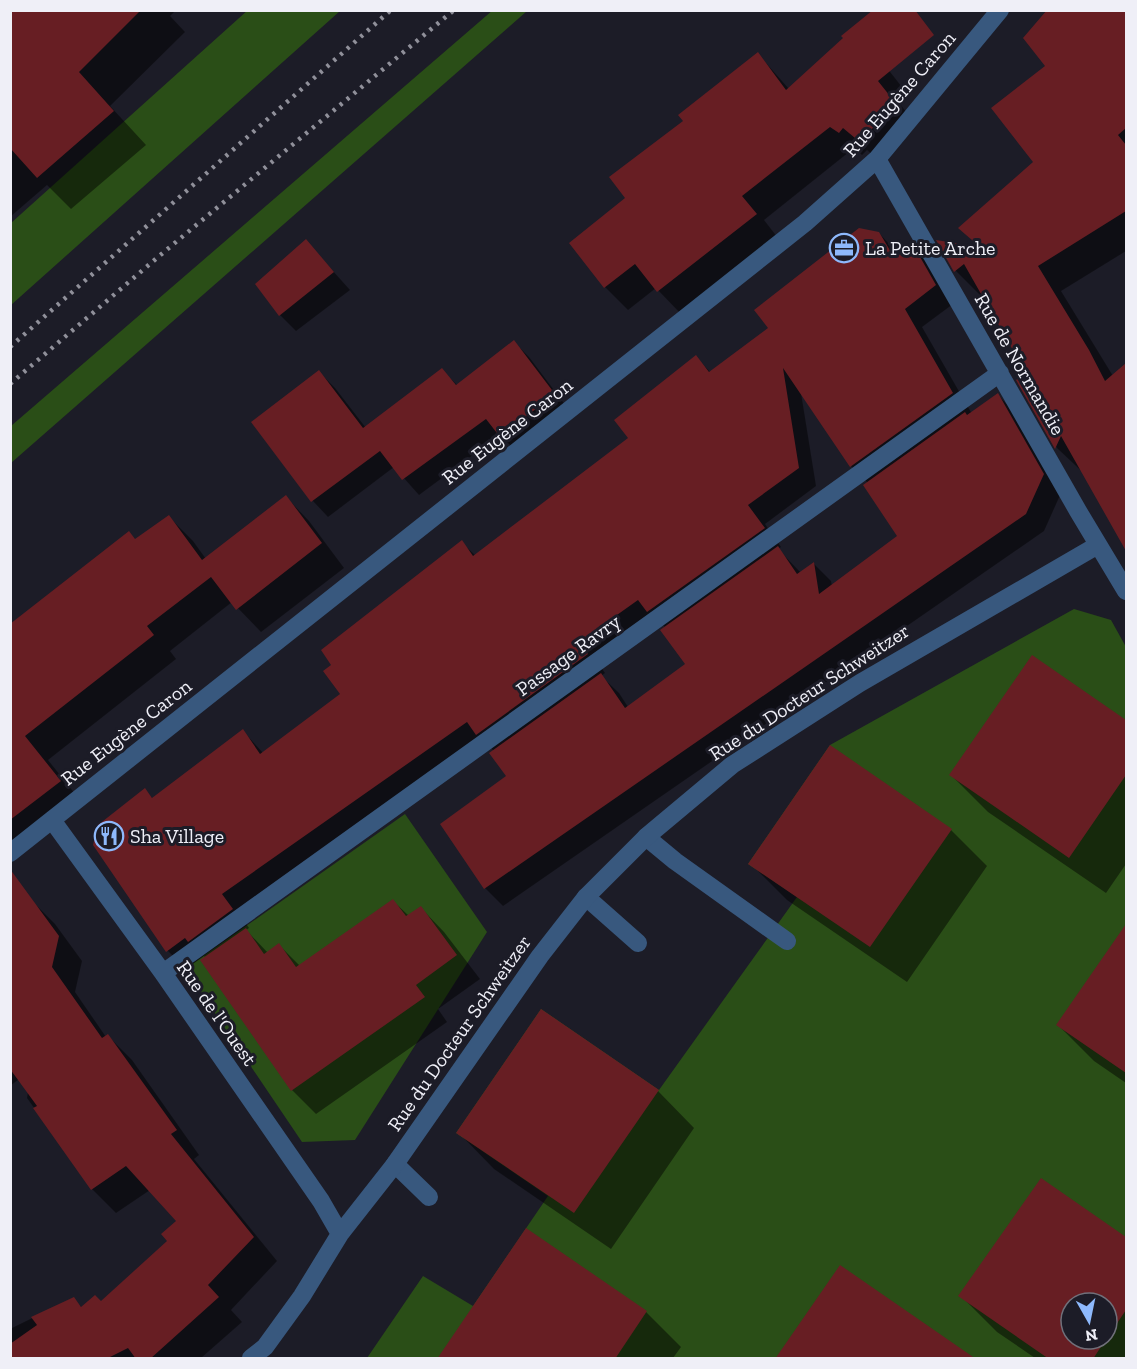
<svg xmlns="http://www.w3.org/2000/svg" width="1137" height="1369" viewBox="0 0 1137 1369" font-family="'Zilla Slab',serif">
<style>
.green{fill:#2a4e17;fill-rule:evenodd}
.shadow{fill:#0007;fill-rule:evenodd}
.building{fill:#671e23}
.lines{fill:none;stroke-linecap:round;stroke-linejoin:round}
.lane{stroke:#38587e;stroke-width:18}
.street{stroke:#38587e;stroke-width:18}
.rail{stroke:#90909a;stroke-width:4.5;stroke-dasharray:3 6;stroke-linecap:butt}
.labels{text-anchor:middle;stroke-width:6;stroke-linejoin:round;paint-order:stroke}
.street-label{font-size:20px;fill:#efeff7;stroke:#1c1c27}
.poi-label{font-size:20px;fill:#efeff7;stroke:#1c1c27;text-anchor:start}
</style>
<rect width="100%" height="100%" fill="#1c1c27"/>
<path class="green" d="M 248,10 L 340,11 L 11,305 L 11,223 Z
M 493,10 L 527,11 L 11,463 L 11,426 Z
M 1074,609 L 1111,620 L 1126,647 L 1126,1358 L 367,1358 L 423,1276 L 473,1306 L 548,1196 L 456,1133 L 541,1009 L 659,1090 L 797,897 L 748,864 L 830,745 ZM 1071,1303 L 1107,1303 L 1107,1339 L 1071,1339 Z
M 405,814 L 487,932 L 355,1140 L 302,1142 L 185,969 Z"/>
<path class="shadow" d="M 37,10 L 176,10 L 170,16 L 185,32 L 110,106 L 146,145 L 71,209 L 47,185 L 10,217 L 10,19 Z
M 1045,10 L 1126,10 L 1126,251 L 1061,291 L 1113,376 L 1126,365 L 1126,481 L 1108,496 L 1057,448 L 1018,381 L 1028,374 L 982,294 L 980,295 L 956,271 L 939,242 L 981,249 L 960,228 L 1035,162 L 1048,66 L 1047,13 Z
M 758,54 L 789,89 L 876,54 L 909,96 L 900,104 L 916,125 L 884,165 L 867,150 L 862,155 L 854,148 L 764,220 L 778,238 L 681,314 L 656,288 L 628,310 L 605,287 L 571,243 L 627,198 L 685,122 Z
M 879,233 L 900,256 L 914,250 L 933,268 L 953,304 L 922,327 L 972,414 L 998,395 L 1015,413 L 1061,493 L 1044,531 L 503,906 L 485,888 L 442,825 L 508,776 L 494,751 L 484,741 L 239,913 L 249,928 L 246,930 L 268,953 L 279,945 L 300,966 L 393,901 L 409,916 L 421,908 L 444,932 L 480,979 L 438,1009 L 447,1022 L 316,1114 L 292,1090 L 202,960 L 206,958 L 204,956 L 186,969 L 168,951 L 145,790 L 153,799 L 243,731 L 263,753 L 342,695 L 461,542 L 476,556 L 630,439 L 696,357 L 711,373 L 770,328 ZM 801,393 L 851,466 L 868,483 L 899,536 L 832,586 L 831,581 L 814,564 L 801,573 L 778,549 L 781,547 L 765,524 L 816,486 ZM 656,618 L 666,628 L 687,664 L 628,707 L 619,693 L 601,676 L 605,673 L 596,660 Z
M 306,241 L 350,290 L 296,331 L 280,315 Z
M 514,342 L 529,357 L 569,410 L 516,451 L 500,435 L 419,495 L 394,467 L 328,517 L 313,501 L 253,422 L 319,372 L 335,388 L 366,428 L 442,370 L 458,386 Z
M 286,497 L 309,521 L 344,568 L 261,632 L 232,602 L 170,651 L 176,659 L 48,760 L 84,805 L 10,863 L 10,626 L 169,517 L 193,541 L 206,559 Z
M 1126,502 L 1126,548 L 1107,513 Z
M 1032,657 L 1126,722 L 1126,864 L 1106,893 L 988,812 L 951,775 Z
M 951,830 L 987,866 L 907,982 L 787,900 L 750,863 Z
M 10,891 L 31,900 L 55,924 L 82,961 L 75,992 L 106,1037 L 108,1036 L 132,1060 L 199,1155 L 194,1159 L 277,1261 L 231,1310 L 242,1322 L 201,1358 L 10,1358 L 10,1329 L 73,1298 L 82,1308 L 101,1303 L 170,1242 L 178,1222 L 150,1190 L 116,1213 L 92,1189 L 27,1098 L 32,1069 L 10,1086 Z
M 1126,926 L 1126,1083 L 1094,1061 L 1058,1025 Z
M 658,1091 L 694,1128 L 611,1249 L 494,1169 L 458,1132 Z
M 1041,1180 L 1126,1239 L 1126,1358 L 1035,1358 L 997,1332 L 960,1295 ZM 1071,1303 L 1107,1303 L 1107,1339 L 1071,1339 Z
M 527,1230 L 646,1312 L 681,1347 L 673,1358 L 456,1358 Z"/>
<path class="building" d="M 10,10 L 141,10 L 79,72 L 114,111 L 37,178 L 10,148 Z
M 873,10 L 915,10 L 934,35 L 878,81 L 894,101 L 861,143 L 843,128 L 839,133 L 830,127 L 742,196 L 757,214 L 657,292 L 635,264 L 604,288 L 569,243 L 625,198 L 609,177 L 683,121 L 678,115 L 758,52 L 786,90 L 843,38 L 841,36 Z
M 1047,10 L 1126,10 L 1126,128 L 1118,135 L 1126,145 L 1126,211 L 1038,266 L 1089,350 L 1105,381 L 1126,363 L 1126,551 L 1061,436 L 1055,449 L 1016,380 L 1026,373 L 964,264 L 954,272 L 936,240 L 980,247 L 958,228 L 1033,162 L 991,108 L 1045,66 L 1023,38 Z
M 859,228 L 879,232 L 894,257 L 915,248 L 936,285 L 905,309 L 953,393 L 850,467 L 783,368 L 799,468 L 748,505 L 765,528 L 647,612 L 638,600 L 579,642 L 588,654 L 476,735 L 467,722 L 222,894 L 233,909 L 188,942 L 185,938 L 166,952 L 93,845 L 98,825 L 145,788 L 152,798 L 243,729 L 260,754 L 340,694 L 323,671 L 331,665 L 321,650 L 462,540 L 473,556 L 628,438 L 614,420 L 696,355 L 709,372 L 768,328 L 754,310 Z
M 306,239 L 334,272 L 279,316 L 255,284 Z
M 514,340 L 555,394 L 500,437 L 486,419 L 402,480 L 380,451 L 311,502 L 251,422 L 319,370 L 363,428 L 442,368 L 456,385 Z
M 998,393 L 1044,474 L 1026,514 L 484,889 L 440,824 L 506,776 L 489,753 L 601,673 L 625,708 L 685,664 L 660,630 L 778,546 L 797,574 L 814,562 L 819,594 L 897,536 L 863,485 L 965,412 L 967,415 Z
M 286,495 L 322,543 L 236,610 L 211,577 L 147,626 L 154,635 L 25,736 L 61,781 L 10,820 L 10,624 L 129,531 L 135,539 L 169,515 L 202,560 Z
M 1032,655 L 1126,720 L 1126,775 L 1069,858 L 949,775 Z
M 830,745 L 952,829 L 870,947 L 748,864 Z
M 10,869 L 59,936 L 52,967 L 102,1038 L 108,1034 L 177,1130 L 171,1134 L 254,1237 L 208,1285 L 219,1297 L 150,1359 L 136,1359 L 128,1348 L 106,1359 L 10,1359 L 10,1344 L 37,1325 L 31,1317 L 74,1297 L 81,1307 L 95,1295 L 101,1301 L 167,1241 L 161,1234 L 176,1221 L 126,1166 L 91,1190 L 33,1108 L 37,1106 L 10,1069 Z
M 393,899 L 406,916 L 421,906 L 457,955 L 416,985 L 425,997 L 291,1091 L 200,960 L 246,928 L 264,954 L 279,943 L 296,967 Z
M 1126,924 L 1126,1073 L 1056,1025 Z
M 541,1009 L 659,1090 L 574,1213 L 456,1133 Z
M 1041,1178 L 1126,1237 L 1126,1310 L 1107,1338 L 1107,1303 L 1071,1303 L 1071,1339 L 1106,1339 L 1093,1359 L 1049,1359 L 958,1296 Z
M 526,1228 L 647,1311 L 615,1359 L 437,1359 Z
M 840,1265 L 976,1359 L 775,1359 Z"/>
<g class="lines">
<path class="lane" d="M 646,837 L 675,861 L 787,941
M 586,897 L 638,943
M 395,1164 L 429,1197"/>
<path class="street" d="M 877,159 L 1078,511 L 1126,591
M 52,820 L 163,973 L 321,1201 L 340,1234
M 10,853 L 805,223 L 877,159 L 1000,10
M 163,973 L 1000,373
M 251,1358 L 265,1347 L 302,1296 L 340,1234 L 395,1164 L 540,956 L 586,897 L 646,837 L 732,765 L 860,683 L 1098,545"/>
<path class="rail" d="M 10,347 L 391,10
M 10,384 L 158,257 L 454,10"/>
</g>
<defs>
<g id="office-ring" transform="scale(1.5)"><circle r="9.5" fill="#1c1c27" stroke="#8eb9fc" stroke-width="1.5"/><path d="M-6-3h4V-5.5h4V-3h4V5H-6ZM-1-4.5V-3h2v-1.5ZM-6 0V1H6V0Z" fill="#8eb9fc"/></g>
<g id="restaurant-ring" transform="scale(1.5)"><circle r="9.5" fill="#1c1c27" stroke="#8eb9fc" stroke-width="1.5"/><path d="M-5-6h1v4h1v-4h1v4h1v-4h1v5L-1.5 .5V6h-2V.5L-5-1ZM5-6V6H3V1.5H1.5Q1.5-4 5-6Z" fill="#8eb9fc"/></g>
</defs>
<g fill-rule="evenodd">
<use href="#office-ring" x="844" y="248"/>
<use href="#restaurant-ring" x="109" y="836"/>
</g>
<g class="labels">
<g class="street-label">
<text transform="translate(899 94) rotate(-49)" y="7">Rue Eugène Caron</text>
<text transform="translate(1020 364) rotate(60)" y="7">Rue de Normandie</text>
<text transform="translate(507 431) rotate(-38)" y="7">Rue Eugène Caron</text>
<text transform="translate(568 655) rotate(-36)" y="7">Passage Ravry</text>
<text transform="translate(809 692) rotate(-33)" y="7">Rue du Docteur Schweitzer</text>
<text transform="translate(126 732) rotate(-38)" y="7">Rue Eugène Caron</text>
<text transform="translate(217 1013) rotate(55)" y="7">Rue de l'Ouest</text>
<text transform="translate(459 1033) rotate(-55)" y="7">Rue du Docteur Schweitzer</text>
</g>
<g class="poi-label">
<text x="865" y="255">La Petite Arche</text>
<text x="130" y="843">Sha Village</text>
</g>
</g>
<rect width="1137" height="1369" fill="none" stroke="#efeff7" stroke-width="24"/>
<g transform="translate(1089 1321) rotate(171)"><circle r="28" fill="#1c1c27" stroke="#70707a" stroke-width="1.5"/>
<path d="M0-4.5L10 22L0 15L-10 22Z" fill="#8eb9fc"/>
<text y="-9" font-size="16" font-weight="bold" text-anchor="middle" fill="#efeff7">N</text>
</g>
</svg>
